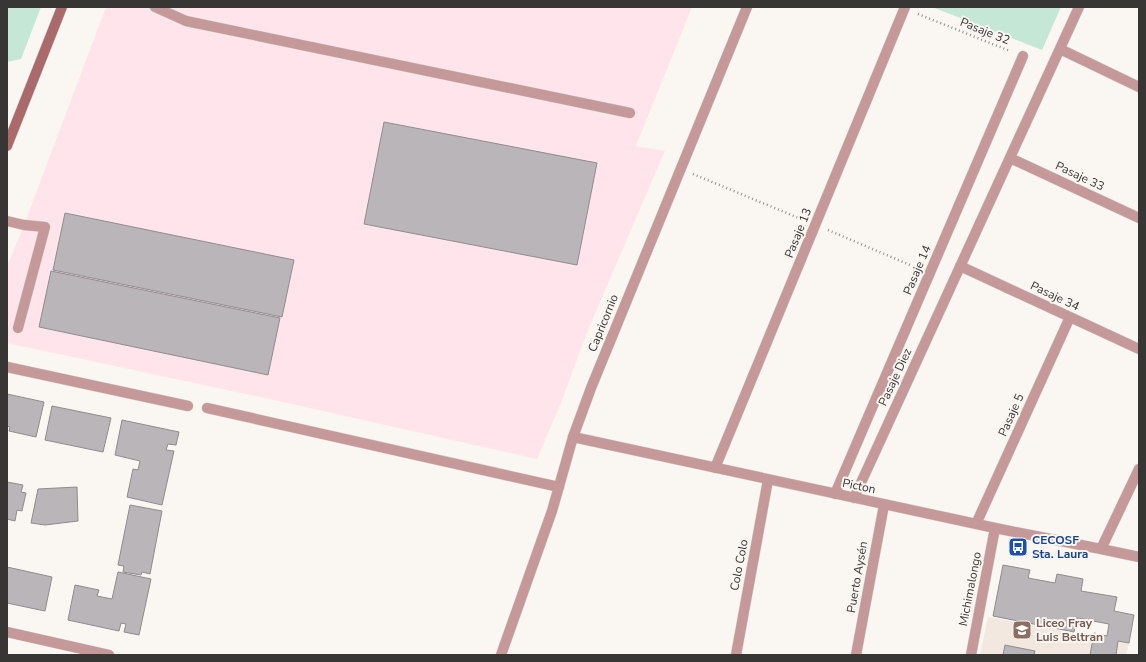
<svg xmlns="http://www.w3.org/2000/svg" width="1146" height="662" viewBox="0 0 1146 662" font-family="'Nunito Sans',sans-serif">
<style>
.built{fill:#f2e8df}
.industrial{fill:#ffe5eb}
.green{fill:#c5e7d6}
.building{fill:#b9b5b9;stroke:#8f8b8e}
.lines{fill:none;stroke-linecap:round;stroke-linejoin:round}
.service-casing{stroke:#d7d3cf;stroke-width:11}
.minor-casing{stroke:#d7d3cf;stroke-width:11}
.tertiary-casing{stroke:#d7d3cf;stroke-width:11}
.secondary-casing{stroke:#d7d3cf;stroke-width:11}
.path{stroke:#93908d;stroke-width:2.5;stroke-dasharray:1 3;stroke-linecap:butt}
.service{stroke:#c59899;stroke-width:10}
.minor{stroke:#c59899;stroke-width:10}
.tertiary{stroke:#c59899;stroke-width:10}
.secondary{stroke:#aa6a6c;stroke-width:10}
.labels{text-anchor:middle;stroke-width:4;stroke-linejoin:round;paint-order:stroke}
.street-label{font-size:12px;fill:#383635;stroke:#faf6f1}
.transit-label{font-size:12px;font-weight:bold;fill:#164399;stroke:#faf6f1;text-anchor:start}
.education-label{font-size:12px;font-weight:bold;fill:#785e54;stroke:#faf6f1;text-anchor:start}
</style>
<rect width="100%" height="100%" fill="#faf6f1"/>
<path class="built" d="M 988,617 L 1129,643 L 1126,655 L 980,655 Z"/>
<path class="industrial" d="M 106,7 L 692,7 L 636,146 L 665,151 L 588,330 L 561,403 L 537,459 L 274,400 L 7,343 L 7,266 L 24,225 Z"/>
<path class="green" d="M 7,7 L 41,7 L 21,59 L 7,62 Z
M 932,7 L 1061,7 L 1042,50 Z"/>
<path class="building" d="M 384,122 L 597,163 L 577,265 L 364,224 Z
M 65,213 L 294,260 L 282,317 L 53,270 Z
M 51,271 L 280,318 L 268,375 L 39,327 Z
M 7,394 L 44,402 L 36,437 L 9,431 L 10,427 L 7,426 Z
M 52,406 L 111,418 L 103,452 L 45,440 Z
M 122,420 L 179,432 L 176,445 L 168,444 L 166,450 L 174,451 L 162,505 L 127,497 L 133,469 L 138,470 L 140,461 L 115,455 Z
M 7,482 L 23,485 L 21,492 L 26,493 L 22,511 L 17,510 L 15,521 L 7,519 Z
M 77,487 L 78,521 L 45,525 L 31,523 L 38,489 Z
M 130,505 L 162,511 L 150,574 L 142,572 L 141,575 L 123,572 L 124,566 L 118,565 Z
M 1003,565 L 1030,570 L 1028,578 L 1055,583 L 1057,574 L 1083,579 L 1081,591 L 1117,597 L 1114,611 L 1134,615 L 1129,643 L 1118,641 L 1116,655 L 1090,655 L 1094,633 L 1107,636 L 1109,624 L 1077,618 L 1074,632 L 993,616 Z
M 7,567 L 52,577 L 45,611 L 7,603 Z
M 118,572 L 151,579 L 139,635 L 124,632 L 126,624 L 121,623 L 119,631 L 68,620 L 75,585 L 99,590 L 97,596 L 112,599 Z
M 1005,645 L 1035,651 L 1034,655 L 1003,655 Z"/>
<g class="lines">
<g class="service-casing">
<path id="service" d="M 155,7 L 186,21 L 630,113
M 7,221 L 24,225 L 45,227 L 18,328
M 7,367 L 188,406
M 207,408 L 559,487"/>
</g>
<g class="minor-casing">
<path id="minor" d="M 1060,49 L 1139,87
M 1010,158 L 1139,218
M 960,266 L 1139,349
M 573,437 L 995,528 L 1101,549 L 1139,557
M 715,468 L 905,7
M 835,494 L 1023,56
M 854,498 L 1079,7
M 976,524 L 1070,317
M 1101,549 L 1139,469
M 7,632 L 109,655
M 736,655 L 768,480
M 856,655 L 884,505
M 971,655 L 995,528"/>
</g>
<g class="tertiary-casing">
<path id="tertiary" d="M 501,655 L 552,511 L 573,437 L 591,388 L 747,7"/>
</g>
<g class="secondary-casing">
<path id="secondary" d="M 7,146 L 62,7"/>
</g>
<path class="path" d="M 918,14 L 1010,51
M 693,174 L 801,219
M 828,230 L 917,268"/>
<use href="#service" class="service"/>
<use href="#minor" class="minor"/>
<use href="#tertiary" class="tertiary"/>
<use href="#secondary" class="secondary"/>
</g>
<defs>
<g id="bus-square" transform="scale(1)"><rect x="-9" y="-9" width="18" height="18" rx="4" fill="#1a4fb4" stroke="#faf6f1"/><path d="M-5-6H5V4H4V6H2V4H-2V6H-4V4H-5ZM-3.5-4V0h7V-4ZM-3.5 1.2v1.5H-2V1.2ZM2 1.2v1.5H3.5V1.2Z" fill="#fff"/></g>
<g id="school-square" transform="scale(1)"><rect x="-9" y="-9" width="18" height="18" rx="4" fill="#8d6e63" stroke="#faf6f1"/><path d="M0-5L7-2L0 1L-7-2ZM-4 1L0 2.5L4 1V4Q0 6-4 4Z" fill="#fff"/></g>
</defs>
<g fill-rule="evenodd">
<use href="#bus-square" x="1018" y="547"/>
<use href="#school-square" x="1022" y="630"/>
</g>
<g class="labels">
<g class="street-label">
<text transform="translate(985 31) rotate(22)" y="4">Pasaje 32</text>
<text transform="translate(1080 176) rotate(25)" y="4">Pasaje 33</text>
<text transform="translate(798 233) rotate(-68)" y="4">Pasaje 13</text>
<text transform="translate(917 270) rotate(-67)" y="4">Pasaje 14</text>
<text transform="translate(1055 296) rotate(25)" y="4">Pasaje 34</text>
<text transform="translate(603 323) rotate(-68)" y="4">Capricornio</text>
<text transform="translate(895 377) rotate(-65)" y="4">Pasaje Diez</text>
<text transform="translate(1011 415) rotate(-66)" y="4">Pasaje 5</text>
<text transform="translate(859 486) rotate(12)" y="4">Picton</text>
<text transform="translate(739 565) rotate(-79)" y="4">Colo Colo</text>
<text transform="translate(857 577) rotate(-80)" y="4">Puerto Aysén</text>
<text transform="translate(970 589) rotate(-79)" y="4">Michimalongo</text>
</g>
<g class="transit-label">
<text x="1032" y="544">CECOSF<tspan x="1032" dy="14">Sta. Laura</tspan></text>
</g>
<g class="education-label">
<text x="1036" y="627">Liceo Fray<tspan x="1036" dy="14">Luis Beltran</tspan></text>
</g>
</g>
<rect width="1146" height="662" fill="none" stroke="#383635" stroke-width="16"/>
</svg>
